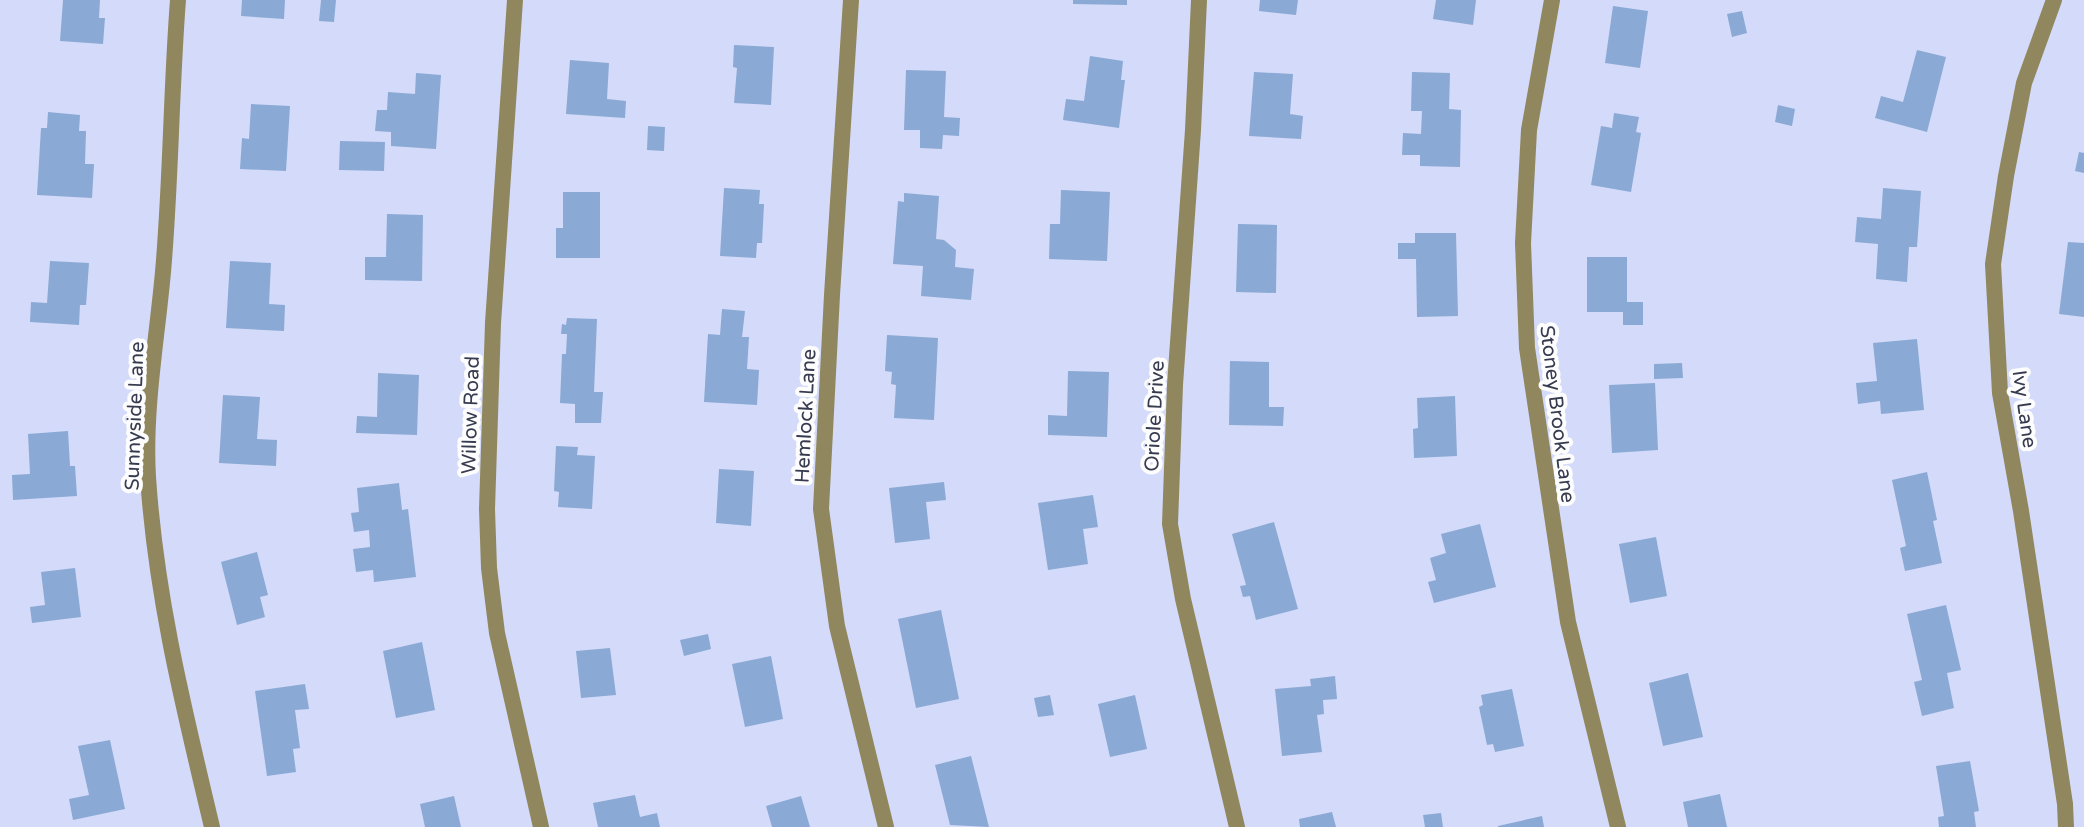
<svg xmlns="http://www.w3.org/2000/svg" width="2084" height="827" viewBox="0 0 2084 827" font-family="'Varela Round',sans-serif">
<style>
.building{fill:#8aa9d4}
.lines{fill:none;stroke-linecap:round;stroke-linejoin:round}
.minor{stroke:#90875e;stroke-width:16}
.labels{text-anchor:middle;stroke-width:8;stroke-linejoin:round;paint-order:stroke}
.street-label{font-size:20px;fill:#373b50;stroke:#fdfdfd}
</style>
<rect width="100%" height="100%" fill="#d4daf9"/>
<path class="building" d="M 63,0 L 100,0 L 99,18 L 105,18 L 103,44 L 60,41 Z
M 242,0 L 285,0 L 284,19 L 241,16 Z
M 321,0 L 336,0 L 334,22 L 319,21 Z
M 1073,0 L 1127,0 L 1127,5 L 1073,4 Z
M 1260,0 L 1298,0 L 1296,15 L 1259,11 Z
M 1436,0 L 1476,0 L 1473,25 L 1433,19 Z
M 1613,6 L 1648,11 L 1640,68 L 1605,63 Z
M 1742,11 L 1747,33 L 1732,37 L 1727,14 Z
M 734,45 L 774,47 L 771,105 L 734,103 L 737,68 L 733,67 Z
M 1917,50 L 1946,57 L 1927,132 L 1875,118 L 1881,96 L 1903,102 Z
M 1090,56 L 1123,61 L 1121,80 L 1125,80 L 1119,128 L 1063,120 L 1066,99 L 1084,101 Z
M 570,60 L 609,63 L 607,99 L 626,101 L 625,118 L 566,114 Z
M 906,70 L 946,71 L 944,117 L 960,118 L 959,136 L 943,135 L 942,149 L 920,148 L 920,130 L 904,130 Z
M 1254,72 L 1293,74 L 1290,114 L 1303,116 L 1301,139 L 1249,136 Z
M 1412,72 L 1450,73 L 1449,109 L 1461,110 L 1460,167 L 1420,166 L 1420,155 L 1402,155 L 1403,133 L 1421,134 L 1422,111 L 1411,111 Z
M 416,73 L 441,75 L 436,149 L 391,146 L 391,132 L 375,131 L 377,110 L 387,110 L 388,92 L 415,94 Z
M 251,104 L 290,106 L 286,171 L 240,169 L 242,138 L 249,139 Z
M 1778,105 L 1795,109 L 1792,126 L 1775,122 Z
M 48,112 L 80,115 L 79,131 L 86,131 L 85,164 L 94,164 L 92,198 L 37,195 L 41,128 L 47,128 Z
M 1614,113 L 1639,117 L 1636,132 L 1641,133 L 1631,192 L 1591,185 L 1601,126 L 1612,128 Z
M 648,126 L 665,127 L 664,151 L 647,150 Z
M 340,141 L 385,142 L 384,171 L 339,170 Z
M 2079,152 L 2084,153 L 2084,173 L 2075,171 Z
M 724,188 L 760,190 L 759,204 L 764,204 L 762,243 L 757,243 L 756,258 L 720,256 Z
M 1883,188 L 1921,191 L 1917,247 L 1909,247 L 1907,282 L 1876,279 L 1878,244 L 1855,242 L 1857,217 L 1881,219 Z
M 1061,190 L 1110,192 L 1107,261 L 1049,259 L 1050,224 L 1060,224 Z
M 563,192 L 600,192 L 600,258 L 556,258 L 556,228 L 563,228 Z
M 904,193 L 939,196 L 936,239 L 944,240 L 956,250 L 955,267 L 974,269 L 971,300 L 921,296 L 923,266 L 893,264 L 898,201 L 904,202 Z
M 387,214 L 423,215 L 422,281 L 365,280 L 365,257 L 386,257 Z
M 1238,224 L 1277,225 L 1276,293 L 1236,292 Z
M 1415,233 L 1456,233 L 1458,316 L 1417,317 L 1416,259 L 1398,259 L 1398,243 L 1415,243 Z
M 2068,242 L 2084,243 L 2084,317 L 2059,314 Z
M 1587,257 L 1627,257 L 1627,302 L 1643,302 L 1643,325 L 1623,325 L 1623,312 L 1587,312 Z
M 50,261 L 89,263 L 86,305 L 80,305 L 79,325 L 30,322 L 31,302 L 47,303 Z
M 230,261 L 271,263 L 269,304 L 285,305 L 284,331 L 226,328 Z
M 722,309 L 745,311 L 742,337 L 749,337 L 747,369 L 759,370 L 757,405 L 704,402 L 708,334 L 720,335 Z
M 567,318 L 597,319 L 594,392 L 603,392 L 601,423 L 575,423 L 575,404 L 560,403 L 562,354 L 566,354 L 567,334 L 561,334 L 562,324 L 566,325 Z
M 887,335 L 938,338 L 934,420 L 894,418 L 896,385 L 891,384 L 892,372 L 885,371 Z
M 1917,339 L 1924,410 L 1881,414 L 1880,401 L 1858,404 L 1856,383 L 1877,381 L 1873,343 Z
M 1230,361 L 1269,362 L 1269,407 L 1284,407 L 1283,426 L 1229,425 Z
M 1682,363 L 1683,378 L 1654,379 L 1654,364 Z
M 1068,371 L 1109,372 L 1107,437 L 1048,435 L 1048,415 L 1067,416 Z
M 378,373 L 419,375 L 417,435 L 356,433 L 357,416 L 377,417 Z
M 1655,383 L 1658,450 L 1612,453 L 1609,385 Z
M 223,395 L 260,397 L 257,439 L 277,440 L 276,466 L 219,463 Z
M 1455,396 L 1457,456 L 1414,458 L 1413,429 L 1418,428 L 1417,398 Z
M 68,431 L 70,466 L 75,466 L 77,496 L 13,500 L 12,475 L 30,474 L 28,434 Z
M 556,446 L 578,447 L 577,455 L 595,456 L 592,509 L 558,507 L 559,492 L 554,491 Z
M 719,469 L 754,471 L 751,526 L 716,523 Z
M 1927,472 L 1937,520 L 1933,521 L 1942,563 L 1905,571 L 1900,548 L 1906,546 L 1892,480 Z
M 944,482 L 946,500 L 926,502 L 930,539 L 895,543 L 889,488 Z
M 399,483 L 402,510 L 408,509 L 416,577 L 374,582 L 373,570 L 356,572 L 353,549 L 370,547 L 369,530 L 354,532 L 351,513 L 359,512 L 357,488 Z
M 1093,495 L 1098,527 L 1083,529 L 1088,564 L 1048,570 L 1038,503 Z
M 1274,522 L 1298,609 L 1256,620 L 1250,596 L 1243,597 L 1240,586 L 1246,585 L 1232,534 Z
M 1480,524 L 1496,587 L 1434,603 L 1428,582 L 1436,580 L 1430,558 L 1446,553 L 1441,534 Z
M 1656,537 L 1667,596 L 1630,603 L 1619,544 Z
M 257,552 L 268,595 L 260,597 L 265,617 L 237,625 L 221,562 Z
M 75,568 L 81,617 L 32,623 L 30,607 L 45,605 L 41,572 Z
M 1946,605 L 1961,670 L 1947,673 L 1954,708 L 1922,716 L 1914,682 L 1922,680 L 1907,614 Z
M 941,610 L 959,699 L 916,708 L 898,619 Z
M 708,634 L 711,649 L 684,656 L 680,640 Z
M 422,642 L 435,710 L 396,718 L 383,651 Z
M 610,648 L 616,695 L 581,698 L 576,651 Z
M 771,656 L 783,719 L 745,727 L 732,664 Z
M 1688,673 L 1703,737 L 1663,746 L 1649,683 Z
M 1335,676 L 1337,699 L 1323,700 L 1324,714 L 1317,715 L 1322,752 L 1282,756 L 1275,689 L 1311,686 L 1310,679 Z
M 305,684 L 309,709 L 295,710 L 300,748 L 293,749 L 296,772 L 267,776 L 255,691 Z
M 1512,689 L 1524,746 L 1495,752 L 1493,744 L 1487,745 L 1479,707 L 1483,705 L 1481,695 Z
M 1050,695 L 1054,715 L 1038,717 L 1034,698 Z
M 1135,695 L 1147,749 L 1110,757 L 1098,704 Z
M 110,740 L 125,809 L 73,820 L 69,799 L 89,795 L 78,746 Z
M 971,756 L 989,827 L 950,825 L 935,765 Z
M 1970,761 L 1979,811 L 1974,812 L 1976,827 L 1939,827 L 1938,817 L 1944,816 L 1936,766 Z
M 1720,794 L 1727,827 L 1688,827 L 1683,802 Z
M 635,795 L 640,817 L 657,813 L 660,827 L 598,827 L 593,803 Z
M 454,796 L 461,827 L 425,827 L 420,804 Z
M 801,796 L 810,827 L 772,827 L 766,806 Z
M 1332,812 L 1336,827 L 1300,827 L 1299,819 Z
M 1441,813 L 1443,827 L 1425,827 L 1423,815 Z
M 1542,816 L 1544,827 L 1498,827 L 1498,826 Z"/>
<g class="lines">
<path class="minor" d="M 178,0 C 171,90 171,181 163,272 C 157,339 144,409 148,477 C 156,598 184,709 212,827
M 515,0 L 493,323 L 487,509 L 489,568 L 497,633 L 541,827
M 851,0 L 832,295 L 821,509 L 837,626 L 886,827
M 1199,0 L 1193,130 L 1175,385 L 1170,524 L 1183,599 L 1237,827
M 1552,0 L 1529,130 L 1523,243 L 1527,348 L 1568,622 L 1618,827
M 2054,0 L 2024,83 L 2006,176 L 1993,264 L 2000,393 L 2021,511 L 2065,804 L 2066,827"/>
</g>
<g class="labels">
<g class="street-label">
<text transform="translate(2025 409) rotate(82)" y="7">Ivy Lane</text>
<text transform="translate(1558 414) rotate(83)" y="7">Stoney Brook Lane</text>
<text transform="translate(470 415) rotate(-88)" y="7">Willow Road</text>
<text transform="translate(134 416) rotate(-88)" y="7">Sunnyside Lane</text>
<text transform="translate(805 416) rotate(-87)" y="7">Hemlock Lane</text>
<text transform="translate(1154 416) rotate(-87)" y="7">Oriole Drive</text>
</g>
</g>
</svg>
